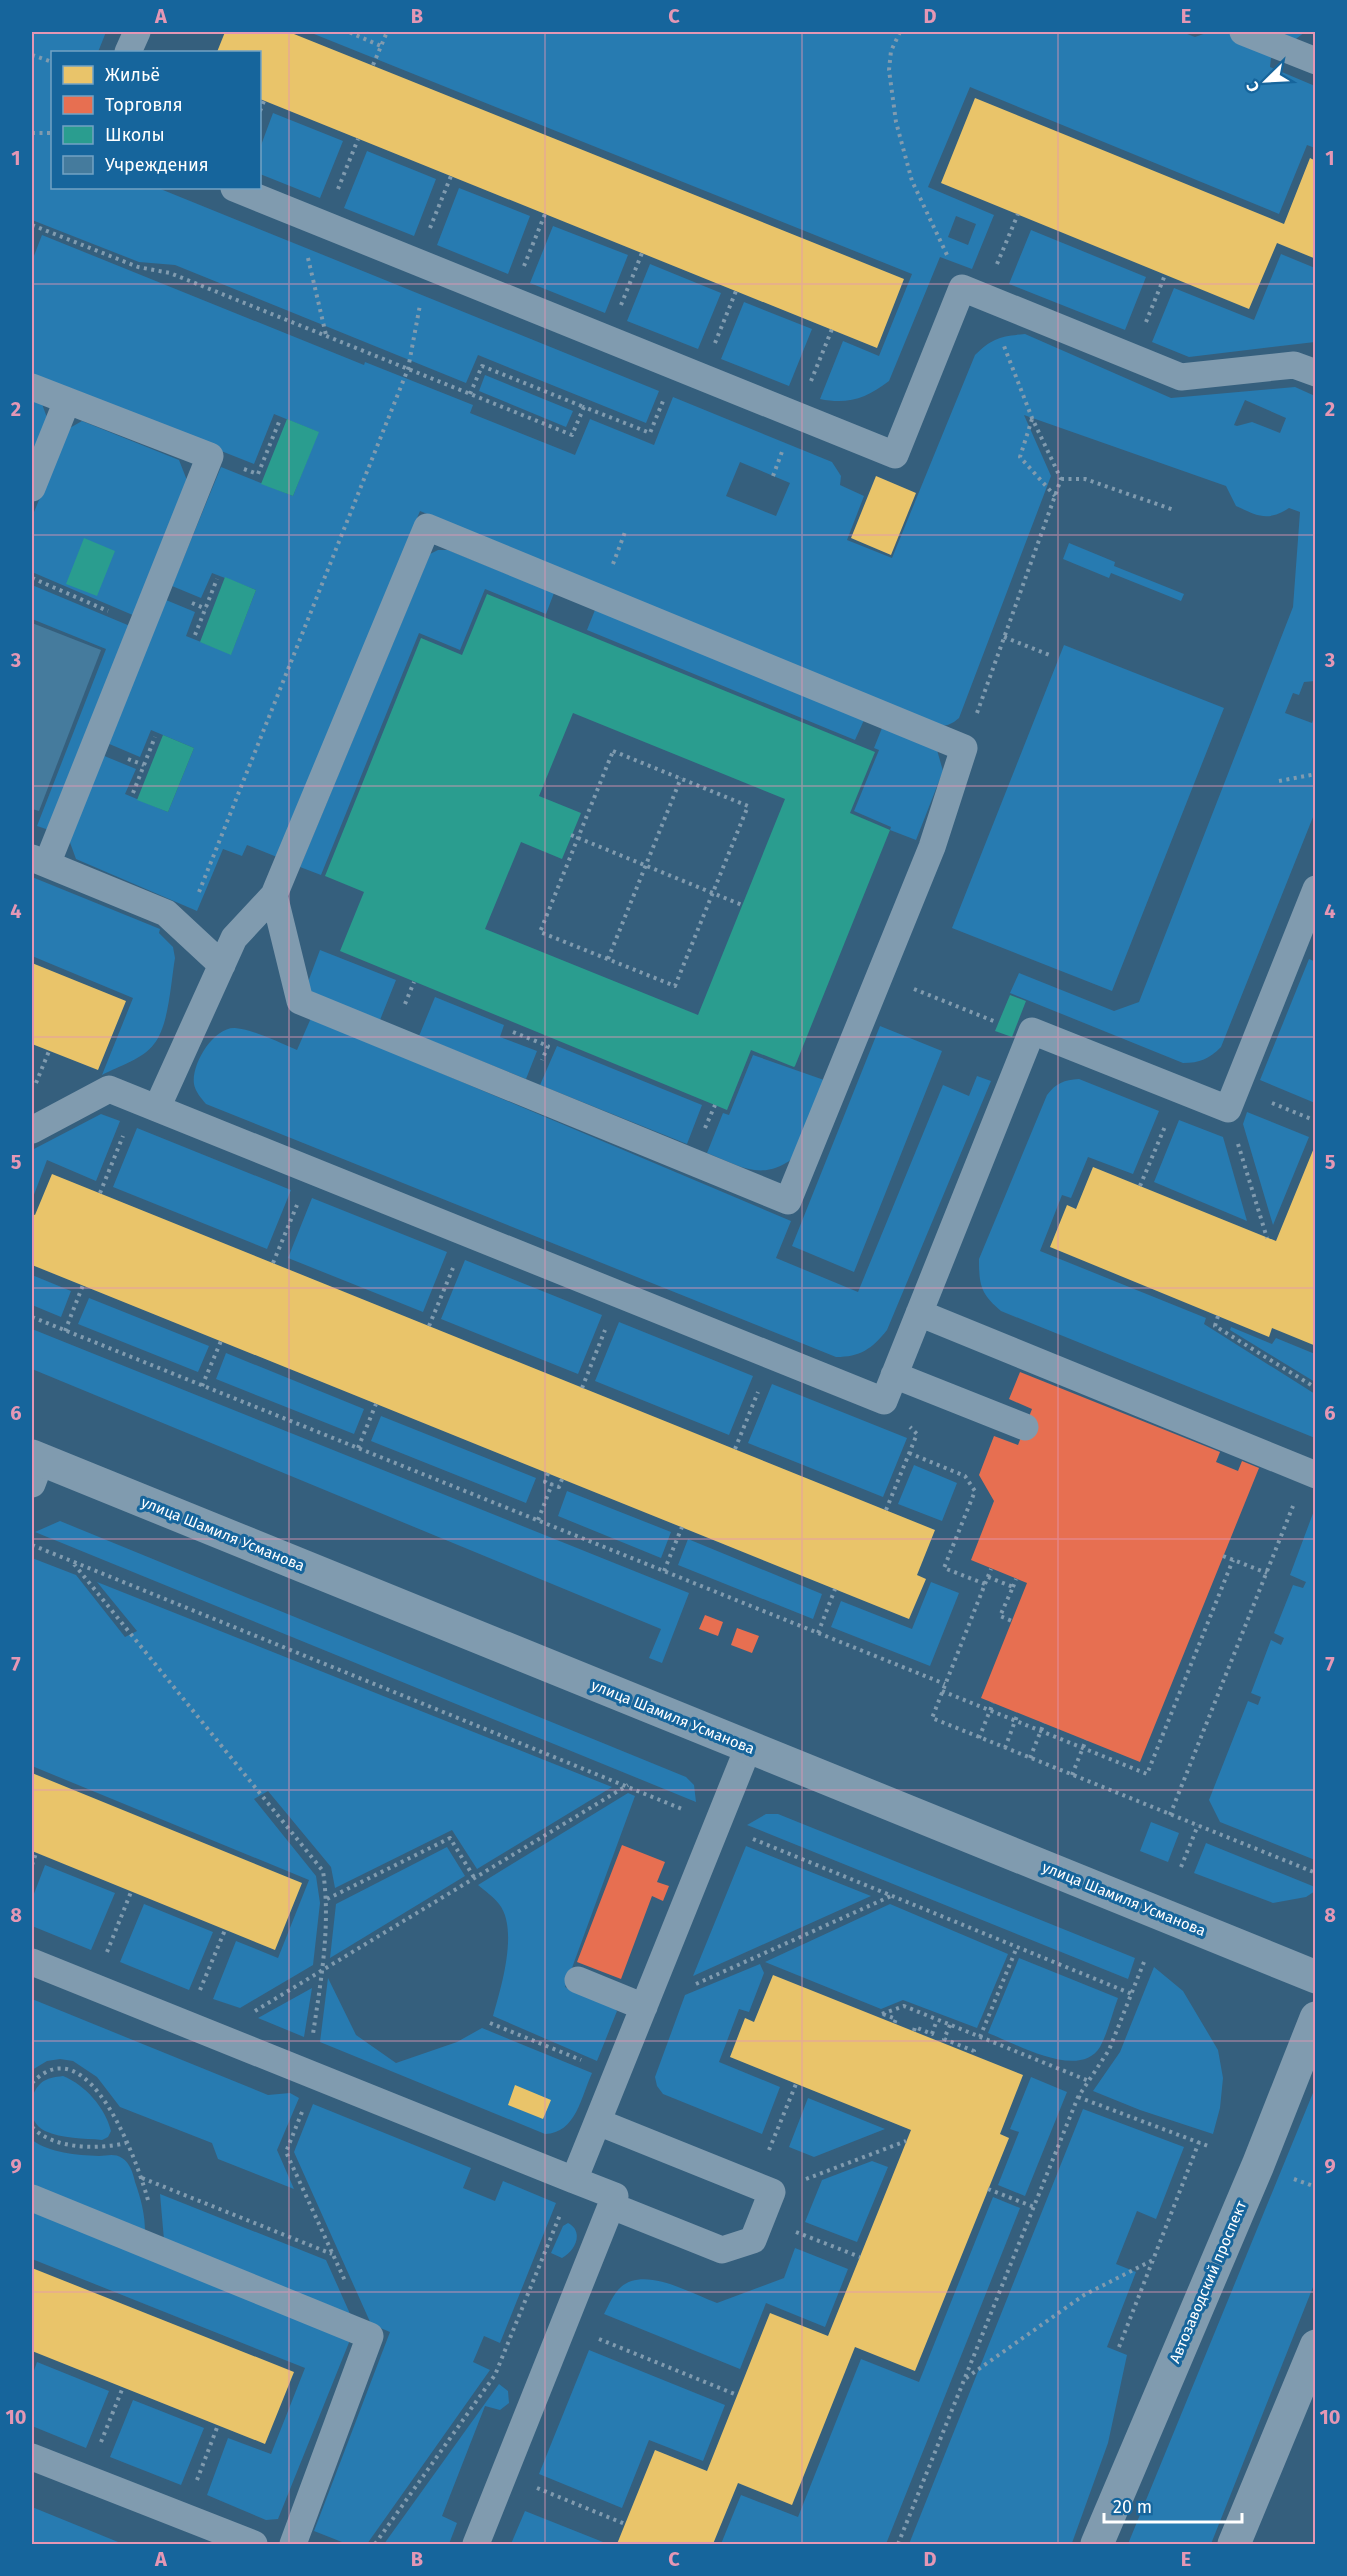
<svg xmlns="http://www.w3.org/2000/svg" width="1347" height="2576" viewBox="0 0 1347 2576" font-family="'Fira Sans',sans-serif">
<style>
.green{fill:#277bb1;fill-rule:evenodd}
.homes{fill:#e9c46a}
.shops{fill:#e76f51}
.schools{fill:#2a9d8f;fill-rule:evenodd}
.public{fill:#457b9d}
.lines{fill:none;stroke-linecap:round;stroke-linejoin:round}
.path{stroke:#809baf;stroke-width:4;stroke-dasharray:3 4.5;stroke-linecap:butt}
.service{stroke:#809baf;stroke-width:27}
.minor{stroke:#809baf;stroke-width:33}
.tertiary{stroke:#809baf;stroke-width:33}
.grid{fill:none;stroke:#e497b5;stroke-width:1.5;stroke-opacity:0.55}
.labels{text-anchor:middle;stroke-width:6;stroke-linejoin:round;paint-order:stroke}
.street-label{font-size:15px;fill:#fff;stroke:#16659c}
.neatline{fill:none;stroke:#e497b5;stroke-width:2}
.grid-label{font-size:20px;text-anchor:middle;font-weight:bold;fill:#e497b5}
</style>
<rect width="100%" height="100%" fill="#355f7d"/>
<path class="green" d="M 32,32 L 106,32 L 98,52 L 52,52 L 52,188 L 158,188 L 659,391 L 646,423 L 478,355 L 466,383 L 175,265 L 139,262 L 32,220 Z
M 309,32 L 1182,32 L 1195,37 L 1209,32 L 1305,32 L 1271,58 L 1270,67 L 1315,86 L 1315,148 L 1307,145 L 1279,214 L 970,87 L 928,187 L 994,215 L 972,269 L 940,257 L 889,381 C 867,398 848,405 820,399 L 843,341 L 879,356 L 912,274 ZM 956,216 L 976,224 L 968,245 L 948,237 Z
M 273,113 L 343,141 L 320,198 L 260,174 L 260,148 Z
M 367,151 L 436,179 L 414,236 L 344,208 Z
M 459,188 L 530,216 L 508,274 L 437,245 Z
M 553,226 L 628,255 L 605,313 L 530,283 Z
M 1031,230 L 1146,277 L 1125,330 L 1009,284 Z
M 42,235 L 364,365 L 365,362 L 473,405 L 470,413 L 575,455 L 590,419 L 654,445 L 673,397 L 832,462 L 841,476 L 840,485 L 864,496 L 847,540 L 892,558 L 975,355 C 992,338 1001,336 1025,334 L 1171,398 L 1295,387 L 1315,396 L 1315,681 L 1304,682 L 1299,695 L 1293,693 L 1285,713 L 1312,723 L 1315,714 L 1315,812 L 1221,1047 C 1209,1059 1200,1063 1183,1063 L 1010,993 L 1019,973 L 1114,1011 L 1139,1002 L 1293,607 L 1300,512 L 1289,508 C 1267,522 1258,516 1236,506 L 1226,486 L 1024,415 L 1051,476 L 959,718 C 951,725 945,727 935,725 L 420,511 L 277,857 L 247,845 L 242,856 L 223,849 L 197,911 L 76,859 L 68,837 L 102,755 L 136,769 L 125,794 L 168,812 L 194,748 L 151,730 L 140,757 L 107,743 L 166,600 L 195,612 L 186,636 L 231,654 L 256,590 L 212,573 L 201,598 L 172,586 L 221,467 L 293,496 L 318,432 L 274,414 L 254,464 L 32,376 L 32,261 ZM 1245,400 L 1286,418 L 1280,433 L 1252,422 L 1237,426 L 1234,425 ZM 740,462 L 790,483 L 776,516 L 726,496 Z
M 1281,254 L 1315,268 L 1315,342 L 1189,357 L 1152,342 L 1174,288 L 1254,320 Z
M 650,264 L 721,293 L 698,349 L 627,321 Z
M 744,302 L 812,329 L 789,386 L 721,359 Z
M 485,375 L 573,411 L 566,427 L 479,391 Z
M 32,400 L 42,404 L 49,423 L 32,464 Z
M 82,421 L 179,460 L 190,488 L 135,616 L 32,572 L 32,517 L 68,429 Z
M 1069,543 L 1115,562 L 1114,566 L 1184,594 L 1181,601 L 1111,573 L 1109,578 L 1063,559 Z
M 438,550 L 448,550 L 554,593 L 546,614 L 485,589 L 460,650 L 419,633 L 321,875 L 300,867 L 430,554 Z
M 32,585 L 130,626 L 49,830 L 37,826 L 106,649 L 32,619 Z
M 595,610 L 864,720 L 855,740 L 587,630 Z
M 1064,645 L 1224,708 L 1112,991 L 952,928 Z
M 882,728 L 937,750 L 943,771 L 916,840 L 890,830 L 891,827 L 854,811 L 879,750 L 874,748 Z
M 32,877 L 160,929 L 159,933 L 173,947 L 175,958 C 171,981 169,1026 154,1044 C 143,1059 119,1066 102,1075 L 133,998 L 32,956 Z
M 320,950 L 396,980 L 380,1020 L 305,990 Z
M 1309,959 L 1316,962 L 1315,1103 L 1260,1080 Z
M 435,997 L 504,1025 L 500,1037 L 537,1051 L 526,1079 L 419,1036 Z
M 311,1018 L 791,1221 L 776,1258 L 858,1292 L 943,1085 L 969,1096 L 977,1076 L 991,1081 L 887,1330 C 872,1349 860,1357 836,1357 L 206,1104 C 201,1098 195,1091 194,1084 C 191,1065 213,1027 235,1028 C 255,1030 278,1042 297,1050 Z
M 880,1026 L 942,1051 L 854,1272 L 792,1246 Z
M 557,1046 L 702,1105 L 687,1144 L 540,1085 Z
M 753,1055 L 824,1080 L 792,1159 C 761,1182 738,1165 707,1153 L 723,1113 L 729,1115 Z
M 1079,1079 L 1159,1111 L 1133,1174 L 1088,1157 L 1071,1198 L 1062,1195 L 1040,1251 L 1206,1318 L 1204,1324 L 1315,1394 L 1315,1438 L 1001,1311 C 981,1294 979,1286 979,1259 L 1047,1095 C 1056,1083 1064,1080 1079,1079 Z
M 1247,1112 L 1309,1137 L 1273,1225 L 1243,1124 Z
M 101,1114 L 120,1121 L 96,1181 L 47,1160 L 32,1200 L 32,1150 Z
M 1179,1120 L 1223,1137 L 1247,1221 L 1154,1182 Z
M 137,1128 L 291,1190 L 267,1249 L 113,1187 Z
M 312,1198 L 447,1252 L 423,1312 L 288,1258 Z
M 465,1260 L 602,1315 L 578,1374 L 441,1319 Z
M 32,1275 L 71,1291 L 61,1317 L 32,1305 Z
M 89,1298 L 209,1346 L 198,1372 L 78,1324 Z
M 619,1322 L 753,1376 L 729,1435 L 595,1381 Z
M 1231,1327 L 1272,1344 L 1276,1338 L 1315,1354 L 1315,1382 L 1230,1330 Z
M 32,1329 L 689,1593 L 662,1663 L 649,1658 L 661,1629 L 32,1369 Z
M 226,1353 L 364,1409 L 354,1434 L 216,1379 Z
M 772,1384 L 907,1438 L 883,1497 L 748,1443 Z
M 381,1416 L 536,1478 L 526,1503 L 371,1441 Z
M 914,1465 L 957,1483 L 942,1521 L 898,1504 Z
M 567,1491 L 671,1532 L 661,1558 L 558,1516 Z
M 1315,1508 L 1316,1508 L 1315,1860 L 1220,1822 L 1209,1800 L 1248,1701 L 1258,1705 L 1261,1697 L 1251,1693 L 1271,1640 L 1281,1645 L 1284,1638 L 1274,1633 L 1293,1585 L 1303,1588 L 1306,1582 L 1290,1575 Z
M 60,1521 L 686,1777 L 694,1785 L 696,1802 L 35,1532 Z
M 688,1539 L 822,1594 L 813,1619 L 678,1565 Z
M 32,1558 L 76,1575 L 125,1637 L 137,1631 L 97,1582 L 612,1787 L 477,1869 L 452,1830 L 335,1888 L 331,1867 L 268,1791 L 254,1799 L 316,1876 L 320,1903 L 313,1965 L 240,2008 L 213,1999 L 236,1941 L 278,1958 L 309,1880 L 32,1766 Z
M 931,1582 L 959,1593 L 930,1666 L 831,1627 L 841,1601 L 912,1629 Z
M 628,1793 L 635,1796 L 565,1987 L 610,2005 L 617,2011 L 597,2061 L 493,2016 C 501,1988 519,1929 499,1904 C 494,1897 485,1891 478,1885 Z
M 766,1814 L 778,1814 L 1135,1958 L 1128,1979 L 747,1825 Z
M 1151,1822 L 1179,1833 L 1168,1862 L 1140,1851 Z
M 1206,1843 L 1315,1887 L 1315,1891 L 1306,1897 L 1273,1903 L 1194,1873 Z
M 746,1846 L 871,1896 L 693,1976 Z
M 447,1847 L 465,1876 L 330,1958 L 336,1904 Z
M 45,1865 L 115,1893 L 91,1950 L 32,1926 L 32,1899 Z
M 144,1904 L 213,1932 L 189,1990 L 120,1962 Z
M 890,1904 L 1008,1954 L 977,2028 L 903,2000 L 881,2009 L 765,1962 Z
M 1019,1958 L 1118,1998 C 1112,2014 1108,2032 1100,2047 C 1079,2081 1015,2043 988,2033 Z
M 760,1964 L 764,1973 L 749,2012 L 739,2009 L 719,2062 L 780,2087 L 762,2134 L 663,2094 L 657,2086 L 655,2077 L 685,1995 Z
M 1154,1967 L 1183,1991 L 1218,2050 L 1223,2078 L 1220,2108 L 1213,2134 L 1140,2110 L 1093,2091 L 1120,2052 Z
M 328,1978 L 356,2035 L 396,2063 L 457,2042 L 482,2028 L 592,2073 C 581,2097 576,2133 545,2134 L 320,2042 Z
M 312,1988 L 304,2037 L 258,2018 Z
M 32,1999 L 268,2095 L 290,2093 L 299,2098 L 277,2150 L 294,2189 L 218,2159 L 212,2143 L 120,2107 L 97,2077 L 73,2061 L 60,2059 L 47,2061 L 32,2070 Z
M 63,2076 C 85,2085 105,2107 111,2131 L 108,2137 L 102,2140 C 84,2138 62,2139 45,2131 C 27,2123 27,2096 41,2083 C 47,2078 55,2077 63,2076 Z
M 1031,2077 L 1067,2092 L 1025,2196 L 998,2185 L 1019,2132 L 1010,2129 Z
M 1315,2088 L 1315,2282 L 1211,2544 L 1128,2544 Z
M 808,2098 L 885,2129 L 814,2157 L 789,2147 Z
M 313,2104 L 471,2168 L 463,2188 L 495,2201 L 503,2181 L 556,2203 L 500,2343 L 484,2336 L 473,2362 L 490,2370 L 367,2544 L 347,2544 L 314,2531 L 390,2332 L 371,2324 L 294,2152 Z
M 1083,2109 L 1184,2147 L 1156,2219 L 1137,2211 L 1116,2264 L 1136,2272 L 1107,2347 L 1127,2355 L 1108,2443 L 1072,2543 L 909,2544 Z
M 32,2140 C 50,2153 76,2155 99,2156 C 107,2156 114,2153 122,2158 C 130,2163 133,2173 135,2182 C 141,2199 145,2214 145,2232 L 32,2186 Z
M 872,2161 L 888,2167 L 857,2242 L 805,2222 L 822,2180 Z
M 160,2194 L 326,2260 L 351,2316 L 164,2240 Z
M 993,2197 L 1020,2208 L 886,2544 L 721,2544 L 741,2495 L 798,2517 L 861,2359 L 919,2382 Z
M 32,2210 L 350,2340 L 278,2519 L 266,2520 L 207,2495 L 228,2438 L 271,2454 L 305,2368 L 32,2259 Z
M 568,2223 C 584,2231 576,2251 562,2258 L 551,2253 L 563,2226 Z
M 795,2248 L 848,2269 L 825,2327 L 766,2303 L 740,2369 L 604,2314 C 609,2305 613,2294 621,2287 C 645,2266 692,2294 717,2303 L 784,2278 Z
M 589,2350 L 725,2405 L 703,2461 L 649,2440 L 622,2508 L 539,2474 Z
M 37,2362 L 109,2391 L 86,2448 L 32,2426 L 32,2376 Z
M 499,2384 L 508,2391 L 509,2403 L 500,2410 L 485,2406 L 442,2516 L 457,2523 L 449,2544 L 384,2544 Z
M 133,2400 L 204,2428 L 181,2485 L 110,2457 Z
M 32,2507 L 123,2544 L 32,2544 Z
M 525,2511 L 608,2544 L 511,2544 Z"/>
<path class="homes" d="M 225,32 L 289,32 L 904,279 L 877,348 L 260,99 L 260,52 L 217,52 Z
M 975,98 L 1284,224 L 1310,158 L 1316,161 L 1316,259 L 1277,243 L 1249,309 L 941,183 Z
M 876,476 L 916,493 L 891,555 L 851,538 Z
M 32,963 L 126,1001 L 98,1070 L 32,1044 Z
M 1316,1143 L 1316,1346 L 1272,1328 L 1269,1337 L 1050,1247 L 1067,1205 L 1076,1209 L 1093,1167 L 1276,1241 Z
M 52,1174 L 935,1530 L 917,1575 L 926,1579 L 909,1619 L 32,1265 L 32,1214 L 35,1215 Z
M 32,1773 L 302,1883 L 275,1950 L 32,1851 Z
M 773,1975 L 1023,2075 L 1000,2134 L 1009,2138 L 915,2371 L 855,2347 L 792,2505 L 738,2483 L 713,2544 L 617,2544 L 655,2450 L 707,2471 L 770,2313 L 828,2336 L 911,2130 L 730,2057 L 745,2018 L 754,2022 Z
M 515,2085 L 551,2100 L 543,2119 L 508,2105 Z
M 32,2268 L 294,2372 L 265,2444 L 32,2351 Z"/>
<path class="shops" d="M 1020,1372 L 1220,1452 L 1216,1462 L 1238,1471 L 1242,1461 L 1259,1468 L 1140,1762 L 981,1698 L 1027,1583 L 971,1560 L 994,1501 L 979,1475 L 994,1436 L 1018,1445 L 1032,1409 L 1009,1399 Z
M 705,1615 L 723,1622 L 718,1636 L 699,1629 Z
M 737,1628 L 759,1636 L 752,1653 L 731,1645 Z
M 622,1845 L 665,1862 L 657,1882 L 669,1886 L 663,1901 L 652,1896 L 621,1979 L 577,1962 Z"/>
<path class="schools" d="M 287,419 L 319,432 L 293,496 L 261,484 Z
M 84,538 L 115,551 L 97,596 L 66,584 Z
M 225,577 L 256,590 L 231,655 L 200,642 Z
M 487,594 L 875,752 L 850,813 L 890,830 L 795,1066 L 794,1067 L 751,1050 L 727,1110 L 340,951 L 364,892 L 325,876 L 421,638 L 462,655 ZM 573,713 L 785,799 L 698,1015 L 485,929 L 521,842 L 562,859 L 581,813 L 539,796 Z
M 163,735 L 194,748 L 168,812 L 137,800 Z
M 1010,995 L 1026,1001 L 1012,1037 L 995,1031 Z"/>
<path class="public" d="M 32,623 L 101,650 L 39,811 L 32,809 Z"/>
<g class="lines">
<path class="path" d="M 352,32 L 351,33 L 381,46
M 900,32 L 891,51 L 889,70 L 896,122 L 912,181 L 947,255
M 32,55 L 52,62
M 373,65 L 387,32
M 260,111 L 264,101
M 32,133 L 52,133
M 338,189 L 358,139
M 32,225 L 138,267 L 170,273 L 572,435 L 584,407 L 650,433 L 663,401
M 430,228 L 451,176
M 308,258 L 326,335
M 997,264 L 1018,214
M 524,266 L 545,214
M 621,305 L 642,253
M 1146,322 L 1165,275
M 715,343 L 736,291
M 811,381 L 832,329
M 470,394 L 482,366 L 584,407
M 1032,419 L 1020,457 L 1055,496
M 244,469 L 258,474 L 279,422
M 773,476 L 783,449
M 1061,479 L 1085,479 L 1174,510
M 613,564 L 625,532
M 32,578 L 108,611
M 192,603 L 206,609
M 195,635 L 217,579
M 1004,637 L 1052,656
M 977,713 L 1061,479 L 1032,418 L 1004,346
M 613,751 L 748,806 L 675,986 L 540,932 Z
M 128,759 L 144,765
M 1279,781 L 1316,774
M 133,793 L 155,737
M 571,835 L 742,905
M 199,892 L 408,369 L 420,305
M 608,959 L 681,778
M 914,989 L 996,1022
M 405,1004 L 414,982
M 513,1032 L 548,1046 L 542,1060
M 36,1083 L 49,1051
M 1272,1103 L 1316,1121
M 705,1128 L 715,1105
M 1238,1144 L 1267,1238
M 1140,1186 L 1166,1124
M 100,1193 L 123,1136
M 273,1263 L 297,1205
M 1218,1316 L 1215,1326 L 1316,1388
M 32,1317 L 945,1684
M 429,1326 L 453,1268
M 65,1331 L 83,1285
M 202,1386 L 221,1341
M 582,1388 L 605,1330
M 358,1448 L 376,1404
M 735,1449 L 758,1392
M 909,1453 L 965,1476 L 975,1491 L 944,1568 L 985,1584 L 932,1718 L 1316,1873
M 548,1473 L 545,1482 L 559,1487 L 562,1479
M 886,1510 L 917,1434 L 910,1427
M 538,1520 L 552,1484
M 32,1545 L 682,1809
M 1223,1556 L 1267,1573
M 74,1564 L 323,1871 C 331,1925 321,1980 313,2034
M 664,1571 L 682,1527
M 988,1577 L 1013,1587 L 1000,1616 L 1012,1621
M 985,1584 L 991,1569
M 1013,1587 L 1016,1579
M 818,1633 L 835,1589
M 942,1691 L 1147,1774 L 1233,1560
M 979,1738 L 993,1703
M 1005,1748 L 1018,1713
M 1030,1758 L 1044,1723
M 1072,1775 L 1086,1740
M 1170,1815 L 1293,1506
M 753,1839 L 1132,1994
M 32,1865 L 36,1853
M 1181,1867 L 1198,1825
M 327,1899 L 450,1838 L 475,1879
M 107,1952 L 131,1892
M 696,1984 L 891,1896
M 200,1990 L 225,1930
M 255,2011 L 628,1785
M 882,2014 L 904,2006 L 1089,2081
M 883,2014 L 896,2019 L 894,2024
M 490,2023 L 581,2060
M 950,2025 L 944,2039 L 974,2051 L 973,2055
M 914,2031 L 915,2027 L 932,2034 L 937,2020
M 980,2037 L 1017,1947
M 32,2083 C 89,2023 139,2165 149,2204
M 1078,2097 L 1208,2146
M 302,2112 L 286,2152 L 346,2283
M 32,2127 C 53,2149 97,2150 126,2143
M 769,2150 L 796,2084
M 142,2178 L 332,2254
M 806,2179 L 906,2141
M 1294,2179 L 1316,2187
M 988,2189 L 1034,2207
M 796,2232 L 860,2257
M 599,2339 L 737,2395
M 1119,2347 L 1199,2142
M 966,2378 L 1084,2295 L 1153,2260
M 101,2442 L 123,2387
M 197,2480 L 218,2425
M 537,2488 L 625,2524
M 375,2544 L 495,2375 L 560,2215
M 898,2544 L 1078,2097 L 1109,2050 L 1144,1962"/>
<path class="service" d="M 1243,32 L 1316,61
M 128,52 L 137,32
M 234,188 L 895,455 L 962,288 L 1181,377 L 1294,365 L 1316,373
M 32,387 L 210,456 L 47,864
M 32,488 L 67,401
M 32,858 L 166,913 L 222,965
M 157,1108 L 234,938 L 274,895 L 427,527 L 964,748 L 932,847 L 788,1201 L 300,1001 L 274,895
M 32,1130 L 109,1089 L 884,1401 L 1032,1031 L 1228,1109 L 1316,889
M 919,1313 L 1316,1475
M 894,1375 L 1025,1427
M 32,1484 L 41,1460
M 32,1962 L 574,2180
M 578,1980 L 644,2007
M 598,2122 L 772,2192 L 753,2240 L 722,2250 L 612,2206
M 32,2198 L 370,2336 L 293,2544
M 32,2457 L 254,2544
M 476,2544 L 615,2196 L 574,2180 L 748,1748"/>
<path class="minor" d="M 32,1456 L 1316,1977"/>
<path class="tertiary" d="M 1097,2544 L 1258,2165 L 1316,2018
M 1234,2544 L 1316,2346"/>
</g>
<path class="grid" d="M 289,32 L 289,2544M 545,32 L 545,2544M 802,32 L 802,2544M 1058,32 L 1058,2544M 32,284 L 1316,284M 32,535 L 1316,535M 32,786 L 1316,786M 32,1037 L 1316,1037M 32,1288 L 1316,1288M 32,1539 L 1316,1539M 32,1790 L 1316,1790M 32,2041 L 1316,2041M 32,2292 L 1316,2292"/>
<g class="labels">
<g class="street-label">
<text transform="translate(223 1534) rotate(22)" y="5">улица Шамиля Усманова</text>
<text transform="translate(673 1717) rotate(22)" y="5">улица Шамиля Усманова</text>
<text transform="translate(1124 1899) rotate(22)" y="5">улица Шамиля Усманова</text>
<text transform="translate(1208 2282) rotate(-67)" y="5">Автозаводский проспект</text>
</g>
</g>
<rect width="1347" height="2576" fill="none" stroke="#16659c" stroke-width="66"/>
<rect x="51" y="51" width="210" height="138" fill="#16659c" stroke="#73a3c4" stroke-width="1.5"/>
<rect x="63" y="66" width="30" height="18" fill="#e9c46a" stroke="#73a3c4" stroke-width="1.5"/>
<text x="105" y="81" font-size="18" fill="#ffffff">Жильё</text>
<rect x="63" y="96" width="30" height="18" fill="#e76f51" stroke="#73a3c4" stroke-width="1.5"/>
<text x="105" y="111" font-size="18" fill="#ffffff">Торговля</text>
<rect x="63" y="126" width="30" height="18" fill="#2a9d8f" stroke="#73a3c4" stroke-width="1.5"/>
<text x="105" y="141" font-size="18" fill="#ffffff">Школы</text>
<rect x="63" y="156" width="30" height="18" fill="#457b9d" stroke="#73a3c4" stroke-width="1.5"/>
<text x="105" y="171" font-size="18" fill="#ffffff">Учреждения</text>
<g transform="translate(1266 81) rotate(246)" stroke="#16659c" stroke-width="4.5" paint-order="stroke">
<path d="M0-4.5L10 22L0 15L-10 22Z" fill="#ffffff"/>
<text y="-9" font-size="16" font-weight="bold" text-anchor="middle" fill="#ffffff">С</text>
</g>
<path d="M1104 2513v9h138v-9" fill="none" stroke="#ffffff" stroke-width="3"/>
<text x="1113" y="2513" font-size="18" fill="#ffffff" stroke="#16659c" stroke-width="4.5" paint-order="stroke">20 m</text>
<rect x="33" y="33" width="1281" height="2510" class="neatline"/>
<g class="grid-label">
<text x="161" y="23">A</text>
<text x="417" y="23">B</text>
<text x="674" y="23">C</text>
<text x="930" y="23">D</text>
<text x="1186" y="23">E</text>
<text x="16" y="165">1</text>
<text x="1330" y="165">1</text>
<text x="16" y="416">2</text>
<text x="1330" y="416">2</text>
<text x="16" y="667">3</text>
<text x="1330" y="667">3</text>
<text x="16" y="918">4</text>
<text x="1330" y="918">4</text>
<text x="16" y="1169">5</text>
<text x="1330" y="1169">5</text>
<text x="16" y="1420">6</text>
<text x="1330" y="1420">6</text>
<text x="16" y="1671">7</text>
<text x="1330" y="1671">7</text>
<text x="16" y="1922">8</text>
<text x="1330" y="1922">8</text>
<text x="16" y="2173">9</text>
<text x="1330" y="2173">9</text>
<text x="16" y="2424">10</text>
<text x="1330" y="2424">10</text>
<text x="161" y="2566">A</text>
<text x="417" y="2566">B</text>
<text x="674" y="2566">C</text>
<text x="930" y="2566">D</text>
<text x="1186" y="2566">E</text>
</g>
</svg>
